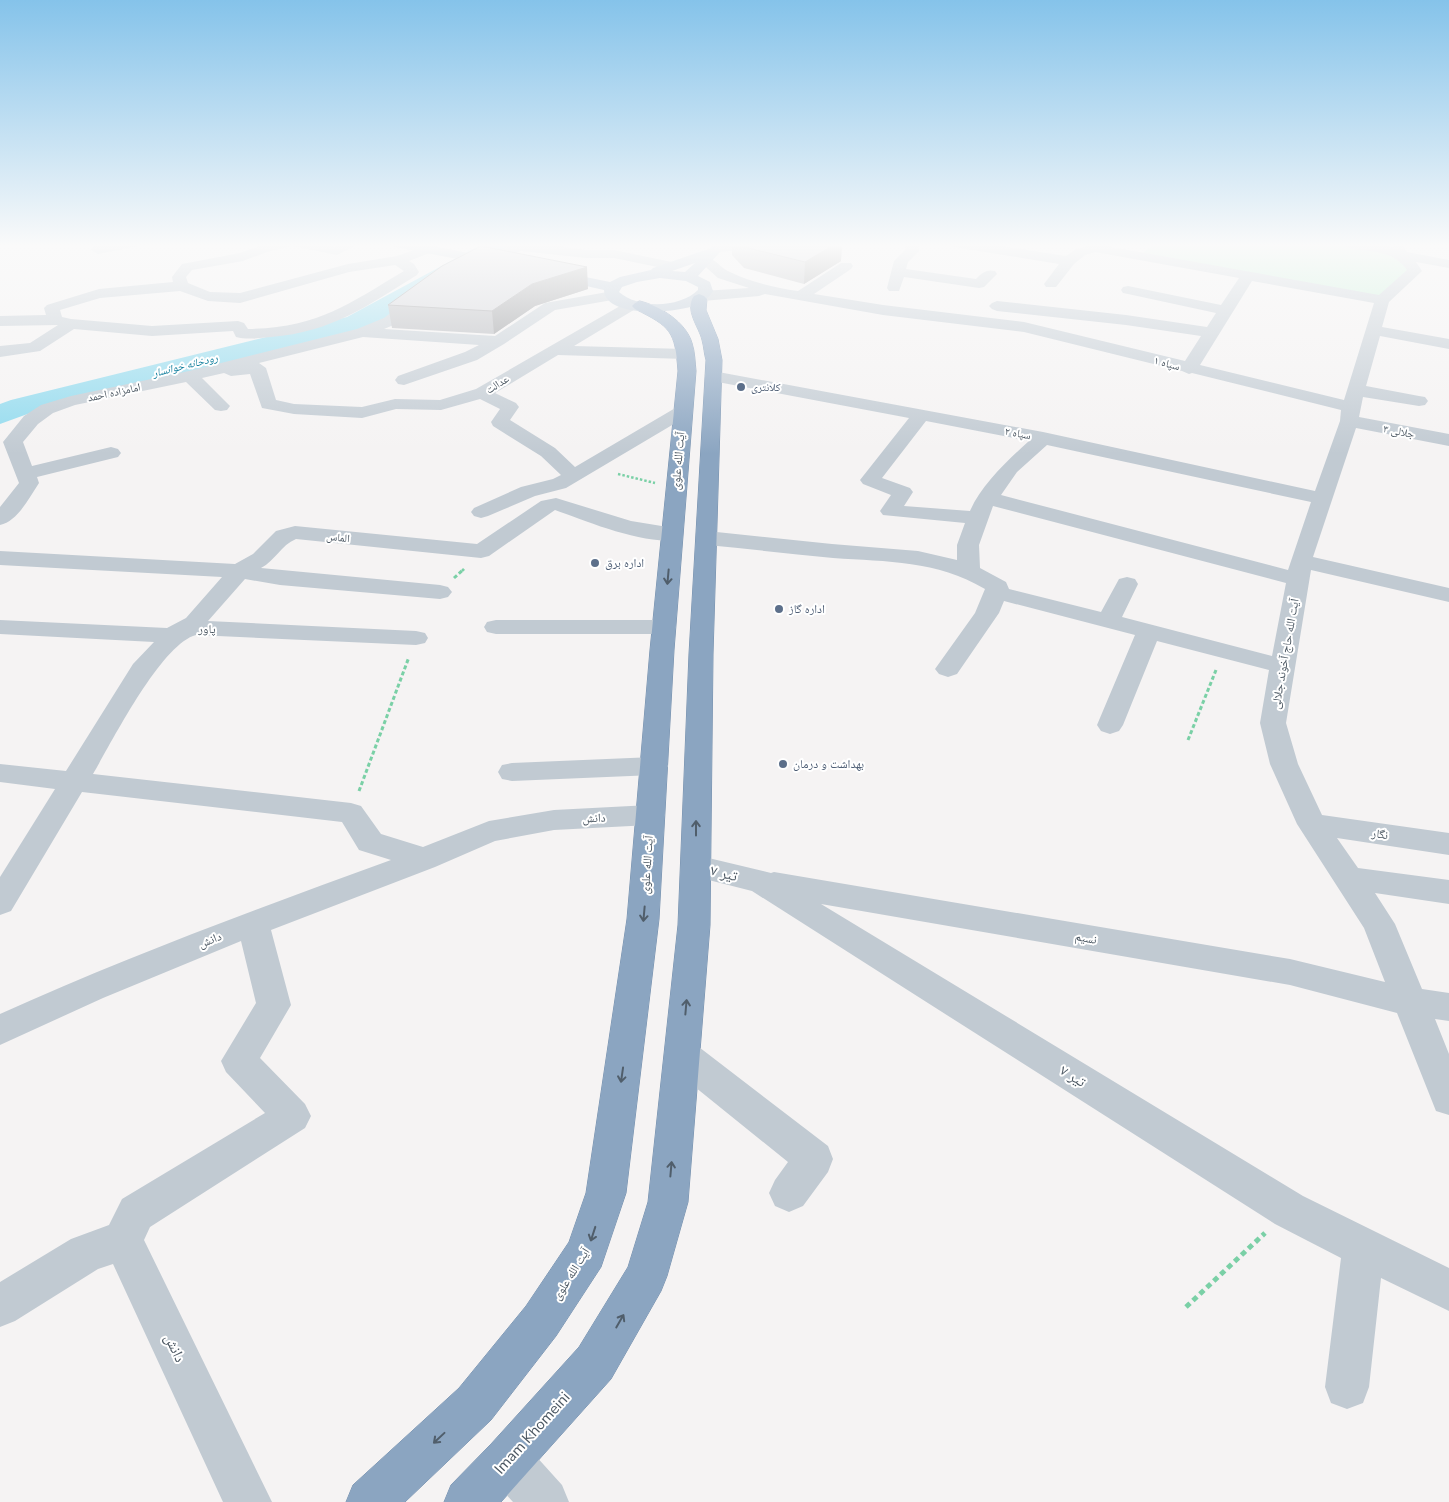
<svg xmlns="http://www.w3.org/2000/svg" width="1449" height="1502" viewBox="0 0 1449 1502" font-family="'Nunito Sans','Noto Naskh Arabic',sans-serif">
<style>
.green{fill:#c3f1d5}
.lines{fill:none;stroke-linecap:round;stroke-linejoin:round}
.river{fill:#90daee;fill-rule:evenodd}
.highway-casing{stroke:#7690ad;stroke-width:1}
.path-far2{stroke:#7ad0a6;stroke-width:2.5;stroke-dasharray:2.5 2;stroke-linecap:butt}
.path-far1{stroke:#7ad0a6;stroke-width:3;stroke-dasharray:4 2.5;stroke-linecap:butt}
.path{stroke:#7ad0a6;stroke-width:5;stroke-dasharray:5.5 4;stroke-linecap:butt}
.minor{fill:#c1cad2;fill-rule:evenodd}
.major{fill:#b3c2d1;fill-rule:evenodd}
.highway{fill:#8ba5c1;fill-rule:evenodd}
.wall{fill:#b0b2b7}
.shaded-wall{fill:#909195}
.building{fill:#cdcfd5;stroke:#909195}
.oneway{stroke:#505e6b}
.service-dot{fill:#5c6f8a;stroke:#fff;stroke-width:2}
.labels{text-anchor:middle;stroke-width:4;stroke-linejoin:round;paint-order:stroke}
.far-street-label{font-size:11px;fill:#4a5661;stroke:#fff}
.far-water-label{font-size:11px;font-style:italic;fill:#0c7c9b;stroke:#fff}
.far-service-label{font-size:11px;fill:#4e5e75;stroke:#fff;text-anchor:start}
.street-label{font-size:12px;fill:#4a5661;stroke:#fff}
.service-label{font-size:12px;fill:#4e5e75;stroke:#fff;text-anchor:start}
.near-street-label{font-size:15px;fill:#4a5661;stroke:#fff}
</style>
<rect width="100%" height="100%" fill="#f5f3f3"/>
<path class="green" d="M 1157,243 L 1352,243 L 1380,249 L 1413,270 L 1381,299 L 1141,254 Z"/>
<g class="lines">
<path class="river" d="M 484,243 L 513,243 L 510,248 L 365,329 L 33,412 L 0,424 L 0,404 L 11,400 L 347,317 Z"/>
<g class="highway-casing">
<path id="highway" d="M 699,294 L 704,296 L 707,299 L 706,310 L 718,339 L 722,360 L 713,654 L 710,925 L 688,1202 L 667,1276 L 661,1291 L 611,1379 L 501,1502 L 444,1502 L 451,1485 L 491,1444 L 579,1347 L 628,1267 L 648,1202 L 678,925 L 689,654 L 706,360 C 704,354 704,347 702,340 C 699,327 684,310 694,296 Z
M 640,301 C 660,306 686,322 692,343 C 695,352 695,362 696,371 L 674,650 L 659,919 L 626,1193 L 601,1267 L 556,1336 L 491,1420 L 405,1502 L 346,1502 L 353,1485 L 459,1388 L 526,1306 L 569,1242 L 586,1193 L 627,919 L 650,650 L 678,371 C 675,331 671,327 635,309 L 632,306 L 635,303 Z"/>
</g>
<path class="path-far2" d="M 618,474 L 655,483
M 462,571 L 464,569"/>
<path class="path-far1" d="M 454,578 L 464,569
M 1188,740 L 1216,670
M 359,791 L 409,657"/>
<path class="path" d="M 1186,1307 L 1265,1233"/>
<path class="minor" d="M 111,243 L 141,243 L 139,246 L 98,254 L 91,250 L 93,247 Z
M 318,243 L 335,247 L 342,243 L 361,243 L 337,255 L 292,246 L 267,252 L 243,261 L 192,270 L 186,277 L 188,283 L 210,292 L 240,293 L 348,264 L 397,256 L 427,245 L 434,249 L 432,252 L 409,261 L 414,264 L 419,272 L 417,275 C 367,306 332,332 271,337 C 259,338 247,340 236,337 L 233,331 L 152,336 L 74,329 L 40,351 L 0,357 L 0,346 L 30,343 L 58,325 L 0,326 L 0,316 L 46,315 L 44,308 L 47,305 L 99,289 L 173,282 L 172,277 L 182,264 L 240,253 L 265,244 ZM 395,265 L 404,271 C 347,305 317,328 248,329 L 244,323 L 238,321 L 152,326 L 71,319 L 62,317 L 60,310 L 100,298 L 180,291 L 208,301 L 240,303 L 349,272 Z
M 516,243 L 536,243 L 586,250 L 614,250 L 672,262 L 677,263 L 679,266 L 677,269 L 672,270 L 614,258 L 586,258 L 521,251 L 477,268 L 467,268 L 465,265 L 467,262 Z
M 724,243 L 817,245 L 846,243 L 844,246 L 817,253 L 751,249 L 718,252 L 711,248 L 713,245 Z
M 905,243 L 919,243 L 919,251 L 908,262 L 906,269 L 976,279 C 982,273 986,269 995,271 L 997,274 L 984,287 L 979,288 L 904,277 L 899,291 L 889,291 L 887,288 L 894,261 L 905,250 Z
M 947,243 L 982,243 L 1066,256 L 1076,249 L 1095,244 L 1379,295 L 1407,270 C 1388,243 1354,256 1341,243 L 1377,243 L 1392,247 L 1398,245 L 1403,246 L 1407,252 L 1449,260 L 1449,268 L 1416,262 L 1422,271 L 1389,302 L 1382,327 L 1449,339 L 1449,349 L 1380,336 L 1366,386 L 1419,396 L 1425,397 L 1428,401 L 1425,405 L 1419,406 L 1363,397 L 1359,417 L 1449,434 L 1449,446 L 1356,428 L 1313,557 L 1449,588 L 1449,602 L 1311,570 L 1286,723 L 1298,764 L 1322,815 L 1449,833 L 1449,855 L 1337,838 L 1358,868 L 1449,880 L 1449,904 L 1375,893 L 1395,924 L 1422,989 L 1449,993 L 1449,1021 L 1435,1019 L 1449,1054 L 1449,1115 L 1436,1111 L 1397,1013 L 1290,985 L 821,904 L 1303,1196 L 1449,1268 L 1449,1311 L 1381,1278 L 1369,1387 L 1363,1403 L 1347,1409 L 1331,1403 L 1325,1387 L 1341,1258 L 1275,1224 L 752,891 L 685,874 L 681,866 L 685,858 L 696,855 L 771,873 L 774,872 L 1290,959 L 1385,982 L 1364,928 L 1297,824 L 1270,764 L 1260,723 L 1269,670 L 1157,641 L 1123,725 L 1119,731 L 1110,734 L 1101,731 L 1097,725 L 1135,635 L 1004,601 L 999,613 L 957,674 L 948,677 L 939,674 L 935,669 L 975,613 L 985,589 C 936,560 888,562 833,558 C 791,554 749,549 707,545 L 699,543 L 696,538 L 699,533 L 707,531 L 832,544 L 918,551 L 957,560 L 957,545 L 965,523 L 883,515 L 880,511 L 891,495 L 863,484 L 860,480 L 909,418 L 707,380 L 704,376 L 707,372 L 713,371 L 1043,432 L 1315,491 L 1340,421 L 1341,410 L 1192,373 L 1189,374 L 1182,371 L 1024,332 L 883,315 L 765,294 L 759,296 L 703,301 L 698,299 L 695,296 L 698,293 L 703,291 L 749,288 L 718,278 L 698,260 L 700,257 C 713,254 719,268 730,272 C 751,282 775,288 798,291 L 841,263 L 851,263 L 853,266 L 851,269 L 814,294 L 883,305 L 1024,322 L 1185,361 L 1201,336 L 1126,325 L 997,311 L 992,309 L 989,306 L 992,303 L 997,301 L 1126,315 L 1207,327 L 1216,313 L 1128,294 L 1123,293 L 1121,290 L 1123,287 L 1128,286 L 1221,305 L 1239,278 L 1095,252 L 1085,255 L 1074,264 L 1056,287 L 1046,287 L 1044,284 L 1059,264 L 954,247 ZM 1252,281 L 1374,303 L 1344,400 L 1200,365 ZM 926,421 L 1029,441 C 1008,460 981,485 970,511 L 904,506 L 913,492 L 910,488 L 882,478 ZM 1047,445 L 1311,502 L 1288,570 L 1001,495 L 1017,472 ZM 993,506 L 1286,583 L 1272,656 L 1122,617 L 1138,584 L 1135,579 L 1127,577 L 1119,579 L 1101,612 L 1009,589 L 1006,582 L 980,568 L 979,545 Z
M 613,291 L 618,293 L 621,296 L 618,299 L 555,310 L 504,344 L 477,360 L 404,385 L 398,384 L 395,380 L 398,376 L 465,352 L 479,345 L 363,337 L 259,363 L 266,368 L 276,400 L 294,404 L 362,407 L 395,399 L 440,400 L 476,389 L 627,302 L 637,302 L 640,305 L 637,308 L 574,346 L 685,349 L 691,350 L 693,354 L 691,358 L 685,359 L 558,355 L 495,393 L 516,403 L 519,407 L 510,420 L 555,448 L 575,467 L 677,407 L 683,406 L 689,407 L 692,411 L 689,415 L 566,488 L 535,496 L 488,516 L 481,518 L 474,516 L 471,512 L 474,508 L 521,487 L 553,479 L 561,475 L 541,456 L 493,426 L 491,422 L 500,409 L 480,399 L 441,410 L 396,409 L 362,418 L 294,414 L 262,408 L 250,374 L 231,376 L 224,373 L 202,378 L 230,406 L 227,410 L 221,411 L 215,410 L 186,382 L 75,405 L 53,413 L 38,424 L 23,442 L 32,466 L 111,447 L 118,449 L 121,453 L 118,457 L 37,477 L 39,483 C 29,498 18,521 0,525 L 0,507 L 19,483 L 3,442 L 24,416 L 41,405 L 71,396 L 189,371 L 357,329 L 384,318 L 414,295 L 424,295 L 427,298 L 424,301 L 396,324 L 384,329 L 495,336 L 545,303 Z
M 556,498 L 631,521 L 680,529 L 683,534 L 680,539 C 648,547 586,521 555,510 L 489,556 L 481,558 L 296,539 C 281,545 275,561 261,568 L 440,585 L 448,587 L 452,592 L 448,597 L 440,599 L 280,585 L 245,579 L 208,621 L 416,631 L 425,633 L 428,638 L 425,643 L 416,645 L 196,635 C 161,644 112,742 93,774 L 351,803 L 361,806 L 381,834 L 423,847 L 489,821 L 554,810 L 650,805 L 660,808 L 665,815 L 660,822 L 650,825 L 554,830 L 495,841 L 435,867 L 271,930 L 291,1005 L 260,1058 L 305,1104 L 311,1116 L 305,1128 L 150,1227 L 144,1240 L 272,1502 L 223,1502 L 113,1264 L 98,1269 L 15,1321 L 0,1327 L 0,1282 L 71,1239 L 109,1225 L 122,1199 L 265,1113 L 226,1072 L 221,1061 L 256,1003 L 241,941 L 103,998 L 0,1045 L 0,1014 C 128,956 259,908 391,860 L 359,850 L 342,822 L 82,792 L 11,911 L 0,915 L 0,877 L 55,789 L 0,782 L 0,764 L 66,771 L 133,664 L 154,642 L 0,634 L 0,620 L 167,628 L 186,618 L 222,577 L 0,565 L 0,551 L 235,564 L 253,554 L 276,531 L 295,526 L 477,544 L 541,501 Z
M 496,620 L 664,620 L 673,622 L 676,627 L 673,632 L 664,634 L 496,634 L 487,632 L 484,627 L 487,622 Z
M 654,757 L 664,759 L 668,766 L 664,773 L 654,775 L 512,781 L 502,779 L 498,772 L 502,765 L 512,763 Z
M 682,1040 L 695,1044 L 828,1146 L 833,1159 L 828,1172 L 803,1206 L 789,1212 L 775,1206 L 769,1193 L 775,1180 L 788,1162 L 669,1066 L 664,1055 L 669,1044 Z
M 508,1438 L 525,1444 L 562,1485 L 569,1502 L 513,1502 L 491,1478 L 485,1461 L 491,1444 Z"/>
<path class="major" d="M 388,243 L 418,243 L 499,259 L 504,260 L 506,263 L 504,266 L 499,267 L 395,247 Z
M 714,247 L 721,251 L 698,276 L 710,282 L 713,291 C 709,298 703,302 696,305 C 678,313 605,319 604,290 L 546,277 L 544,274 L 546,271 L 551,270 L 610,282 L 620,277 L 651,270 L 653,268 ZM 695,263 L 685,272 L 672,271 ZM 660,278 L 686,281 L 698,287 L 698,290 C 680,308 638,309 619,292 L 622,287 L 637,282 Z"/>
<use href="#highway" class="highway"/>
</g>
<path class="wall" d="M 732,243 L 842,243 L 841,261 L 804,284 L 744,268 L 732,255 Z
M 588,289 L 535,306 L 494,334 L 392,328 L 388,305 Z"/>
<path class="shaded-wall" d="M 837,243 L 842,243 L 841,261 L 804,284 L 805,262 Z
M 587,267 L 588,289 L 535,306 L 494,334 L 492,311 L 532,284 Z"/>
<path class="building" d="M 741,243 L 837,243 L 805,262 L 744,247 Z
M 481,246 L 587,267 L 532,284 L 492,311 L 388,305 L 442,266 Z"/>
<defs><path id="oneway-shaft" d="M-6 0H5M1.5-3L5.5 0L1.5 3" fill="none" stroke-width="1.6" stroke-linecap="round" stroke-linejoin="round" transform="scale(1.25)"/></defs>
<g class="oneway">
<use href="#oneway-shaft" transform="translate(668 577) rotate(95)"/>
<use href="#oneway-shaft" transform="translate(696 828) rotate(-90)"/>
<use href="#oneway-shaft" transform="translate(644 914) rotate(95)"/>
<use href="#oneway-shaft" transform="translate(686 1007) rotate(-85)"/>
<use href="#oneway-shaft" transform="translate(622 1075) rotate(98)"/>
<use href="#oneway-shaft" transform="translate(671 1169) rotate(-85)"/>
<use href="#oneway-shaft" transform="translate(593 1234) rotate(108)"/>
<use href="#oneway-shaft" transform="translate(620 1321) rotate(-60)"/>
<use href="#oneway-shaft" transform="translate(439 1438) rotate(137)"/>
</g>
<linearGradient id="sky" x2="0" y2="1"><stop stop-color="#85c3ea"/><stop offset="0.54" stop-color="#fafafa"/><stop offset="1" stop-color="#fafafa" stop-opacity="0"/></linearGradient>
<rect width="1449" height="454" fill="url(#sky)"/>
<g class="service-dot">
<circle cx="741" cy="387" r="5"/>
<circle cx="595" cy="563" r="5"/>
<circle cx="779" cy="609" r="5"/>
<circle cx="783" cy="764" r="5"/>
</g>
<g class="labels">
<g class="far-street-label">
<text transform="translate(1167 363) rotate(15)" y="4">سپاه ۱</text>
<text transform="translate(497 384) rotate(-32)" y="4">عدالت</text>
<text transform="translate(114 392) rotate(-12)" y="4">امامزاده احمد</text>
<text transform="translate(1399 431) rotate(11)" y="4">جلالی ۳</text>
<text transform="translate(1018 433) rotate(11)" y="4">سپاه ۲</text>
<text transform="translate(338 537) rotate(6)" y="4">الماس</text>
</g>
<g class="far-water-label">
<text transform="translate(185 365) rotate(-14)" y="4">رودخانه خوانسار</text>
</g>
<g class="far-service-label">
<text x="751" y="391">کلانتری</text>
</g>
<g class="street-label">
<text transform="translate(678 461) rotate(-85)" y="4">آیت الله علوی</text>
<text transform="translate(207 629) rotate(1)" y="4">پاور</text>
<text transform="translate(1285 654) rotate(-80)" y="4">آیت الله حاج آخوند جلالی</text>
<text transform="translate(594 818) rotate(-2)" y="4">دانش</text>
<text transform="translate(1380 834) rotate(8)" y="4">نگار</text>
<text transform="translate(647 865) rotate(-86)" y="4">آیت الله علوی</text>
<text transform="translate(1086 938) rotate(10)" y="4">نسیم</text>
<text transform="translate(210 940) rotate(-21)" y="4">دانش</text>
<text transform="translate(571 1274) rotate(-58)" y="4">آیت الله علوی</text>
</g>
<g class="service-label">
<text x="605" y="567">اداره برق</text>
<text x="789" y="613">اداره گاز</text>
<text x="793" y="768">بهداشت و درمان</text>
</g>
<g class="near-street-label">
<text transform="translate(724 873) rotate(14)" y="5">۷ تیر</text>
<text transform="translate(1073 1076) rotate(32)" y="5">۷ تیر</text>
<text transform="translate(175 1348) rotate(65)" y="5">دانش</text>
<text transform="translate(532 1433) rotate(-48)" y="5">Imam Khomeini</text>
</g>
</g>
</svg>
